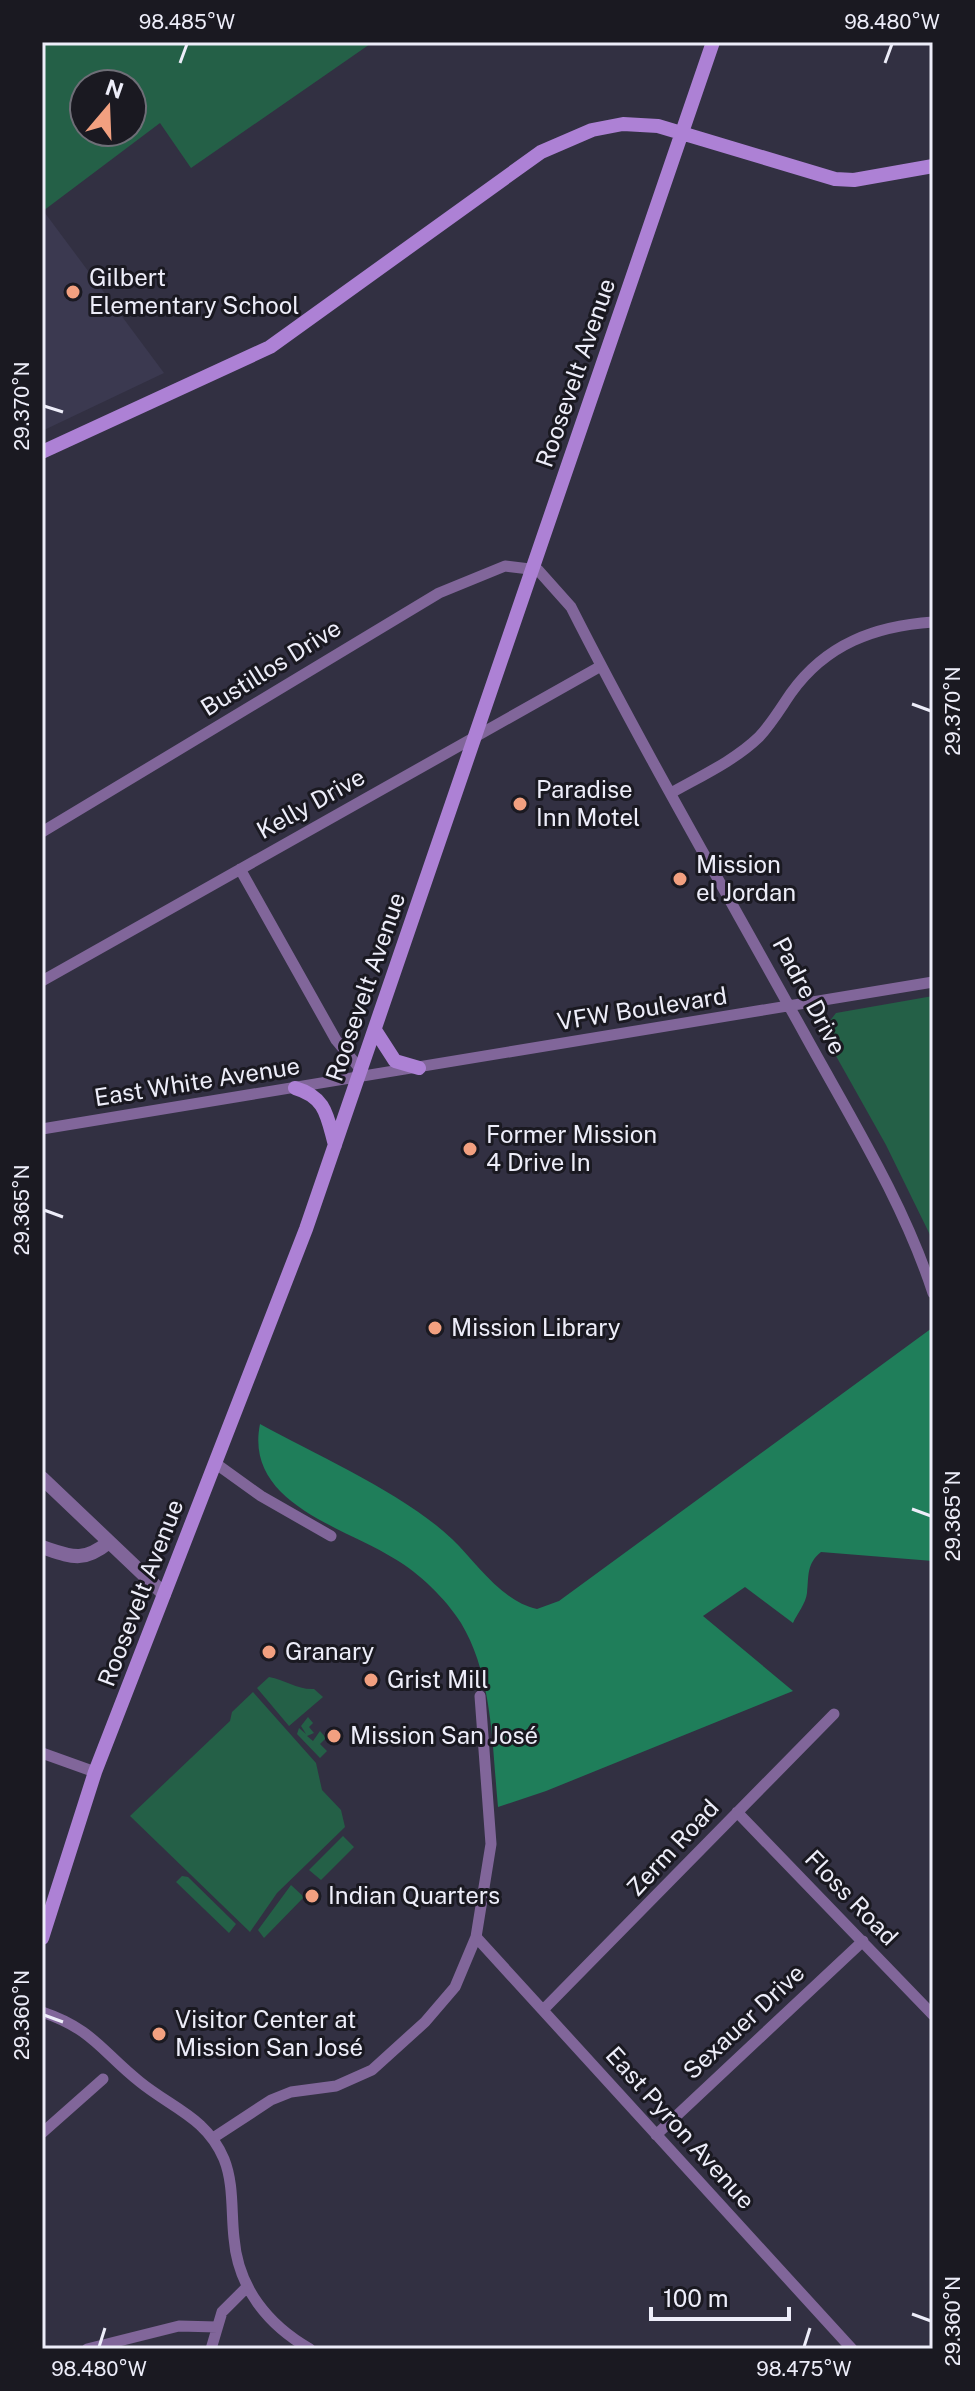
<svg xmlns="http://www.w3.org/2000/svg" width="975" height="2391" viewBox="0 0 975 2391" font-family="'Public Sans',sans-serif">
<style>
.built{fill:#3b3950}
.green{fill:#246047;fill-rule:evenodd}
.forest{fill:#1f7e5a}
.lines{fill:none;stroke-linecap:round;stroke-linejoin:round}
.minor{stroke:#81669a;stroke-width:11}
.tertiary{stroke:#81669a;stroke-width:14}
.secondary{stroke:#ad81d5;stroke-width:14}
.ticks{fill:none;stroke:#ededf9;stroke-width:3}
.poi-dot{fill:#f2a080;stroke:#1a1921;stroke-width:3}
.labels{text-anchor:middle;stroke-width:6;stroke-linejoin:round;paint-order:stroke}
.poi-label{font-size:24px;fill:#ededf9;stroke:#1a1921;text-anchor:start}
.street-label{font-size:24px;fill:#ededf9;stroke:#1a1921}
.neatline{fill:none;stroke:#ededf9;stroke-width:3}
.ticks-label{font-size:20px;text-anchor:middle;fill:#ededf9}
</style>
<rect width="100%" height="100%" fill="#323042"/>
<path class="built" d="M 42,209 L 164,373 L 42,431 Z"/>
<path class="green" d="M 42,42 L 373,42 L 191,168 L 160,123 L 43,211 ZM 84,84 L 132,84 L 132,132 L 84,132 Z
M 933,996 L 933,1241 L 886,1145 L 822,1031 L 836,1013 Z
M 269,1677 C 285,1680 298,1690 314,1689 L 323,1697 L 289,1726 L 257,1688 Z
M 253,1692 L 316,1763 L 322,1790 L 341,1810 L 345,1827 L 277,1893 L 250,1932 L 130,1816 L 230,1721 L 232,1712 Z
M 308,1717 L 313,1723 L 309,1727 L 314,1733 L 307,1736 L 313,1741 L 320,1731 L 326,1738 L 320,1744 L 327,1751 L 320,1758 L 297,1734 L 299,1728 L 306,1734 L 301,1726 Z
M 343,1836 L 354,1847 L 321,1880 L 309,1870 Z
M 182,1876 L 188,1877 L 236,1924 L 229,1933 L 176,1882 Z
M 291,1885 L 304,1897 L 264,1938 L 258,1930 Z"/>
<path class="forest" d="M 932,1328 L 933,1561 L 821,1552 C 806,1564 809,1577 807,1593 C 806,1603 797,1614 793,1623 L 745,1587 L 703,1616 L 793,1691 L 546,1791 L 498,1807 C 492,1746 493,1676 461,1623 C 446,1599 419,1573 395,1559 C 344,1527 244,1503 260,1424 C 318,1456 405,1494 452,1539 C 477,1563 501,1601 537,1609 L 559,1601 Z"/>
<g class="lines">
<path class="minor" d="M 671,793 C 701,776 734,761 759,737 C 772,723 780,709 791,693 C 826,644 875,626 933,622
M 42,832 L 439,593 L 505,566 L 538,570 L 571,607 C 644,751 726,892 804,1033 C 850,1117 903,1201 933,1293
M 240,869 L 336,1040 L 361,1070
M 42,981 L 601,666
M 42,1129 L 933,982
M 215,1463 L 261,1496 L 331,1536
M 42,1753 L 95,1772
M 737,1812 L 933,2015
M 476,1937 L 852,2349
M 543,2010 L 834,1714
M 42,2012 C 93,2029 102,2052 140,2082 C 172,2108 207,2118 224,2159 C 234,2184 231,2212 234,2238 C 238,2288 268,2325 310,2349
M 42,2133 L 103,2079
M 656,2135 L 863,1941
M 213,2138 L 271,2100 L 291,2092 L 336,2086 L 372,2070 L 425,2022 L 455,1987 L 476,1937 L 491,1844 L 480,1696
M 87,2349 L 179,2326 L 217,2327
M 211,2349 L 222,2312 L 247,2287"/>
<path class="tertiary" d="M 42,1478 L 164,1594
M 42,1547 C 72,1557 83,1563 109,1542"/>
<path class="secondary" d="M 42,452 L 270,347 L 541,152 L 592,130 L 623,124 L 658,126 L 835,179 L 854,180 L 933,166
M 375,1030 L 395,1061 L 419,1068
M 295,1088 C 326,1097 327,1116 335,1145
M 42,1938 L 95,1772 L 306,1229 L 713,42"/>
</g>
<path class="ticks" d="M 180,63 L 187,44M 885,63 L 892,44M 44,406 L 63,412M 912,704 L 931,711M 44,1210 L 63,1217M 912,1509 L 931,1516M 44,2015 L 63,2022M 912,2314 L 931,2321M 99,2347 L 105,2328M 804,2347 L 810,2328"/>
<g class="poi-dot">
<circle cx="73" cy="292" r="8"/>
<circle cx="520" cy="804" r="8"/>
<circle cx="680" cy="879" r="8"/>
<circle cx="470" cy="1149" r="8"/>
<circle cx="435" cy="1328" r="8"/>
<circle cx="269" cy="1652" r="8"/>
<circle cx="371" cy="1680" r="8"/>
<circle cx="334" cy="1736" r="8"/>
<circle cx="312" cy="1896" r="8"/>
<circle cx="159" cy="2034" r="8"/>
</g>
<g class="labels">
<g class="poi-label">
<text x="89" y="286">Gilbert<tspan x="89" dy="28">Elementary School</tspan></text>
<text x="536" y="798">Paradise<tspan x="536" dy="28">Inn Motel</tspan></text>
<text x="696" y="873">Mission<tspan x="696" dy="28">el Jordan</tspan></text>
<text x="486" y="1143">Former Mission<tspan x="486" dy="28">4 Drive In</tspan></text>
<text x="451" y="1336">Mission Library</text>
<text x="285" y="1660">Granary</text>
<text x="387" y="1688">Grist Mill</text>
<text x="350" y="1744">Mission San José</text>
<text x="328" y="1904">Indian Quarters</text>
<text x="175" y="2028">Visitor Center at<tspan x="175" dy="28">Mission San José</tspan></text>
</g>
<g class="street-label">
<text transform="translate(576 373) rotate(-71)" y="8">Roosevelt Avenue</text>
<text transform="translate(271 668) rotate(-32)" y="8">Bustillos Drive</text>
<text transform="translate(311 804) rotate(-29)" y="8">Kelly Drive</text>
<text transform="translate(366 987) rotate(-71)" y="8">Roosevelt Avenue</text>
<text transform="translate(809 996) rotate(62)" y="8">Padre Drive</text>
<text transform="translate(642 1009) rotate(-9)" y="8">VFW Boulevard</text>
<text transform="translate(197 1082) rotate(-9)" y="8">East White Avenue</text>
<text transform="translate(141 1593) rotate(-69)" y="8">Roosevelt Avenue</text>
<text transform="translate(673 1848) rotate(-47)" y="8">Zerm Road</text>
<text transform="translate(851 1898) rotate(46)" y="8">Floss Road</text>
<text transform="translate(744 2022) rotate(-43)" y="8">Sexauer Drive</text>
<text transform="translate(680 2128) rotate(48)" y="8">East Pyron Avenue</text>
</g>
</g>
<rect width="975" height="2391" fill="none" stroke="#1a1921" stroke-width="88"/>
<g transform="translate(108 108) rotate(19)"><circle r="38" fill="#1a1921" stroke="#6e6e77" stroke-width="2"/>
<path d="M0-6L14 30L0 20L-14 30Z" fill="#f2a080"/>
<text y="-12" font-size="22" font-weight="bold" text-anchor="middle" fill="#ededf9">N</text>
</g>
<path d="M651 2307v12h138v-12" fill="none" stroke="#ededf9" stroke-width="4"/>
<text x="663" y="2307" font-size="24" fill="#ededf9" stroke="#1a1921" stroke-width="6" paint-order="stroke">100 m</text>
<rect x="44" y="44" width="887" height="2303" class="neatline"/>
<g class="ticks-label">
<text x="187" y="29">98.485°W</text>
<text x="892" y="29">98.480°W</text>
<text transform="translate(22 406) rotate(-90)" y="7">29.370°N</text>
<text transform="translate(953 711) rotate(-90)" y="7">29.370°N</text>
<text transform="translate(22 1210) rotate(-90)" y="7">29.365°N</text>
<text transform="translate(953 1516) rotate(-90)" y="7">29.365°N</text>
<text transform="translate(22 2015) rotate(-90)" y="7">29.360°N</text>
<text transform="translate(953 2321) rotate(-90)" y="7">29.360°N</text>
<text x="99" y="2376">98.480°W</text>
<text x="804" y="2376">98.475°W</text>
</g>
</svg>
